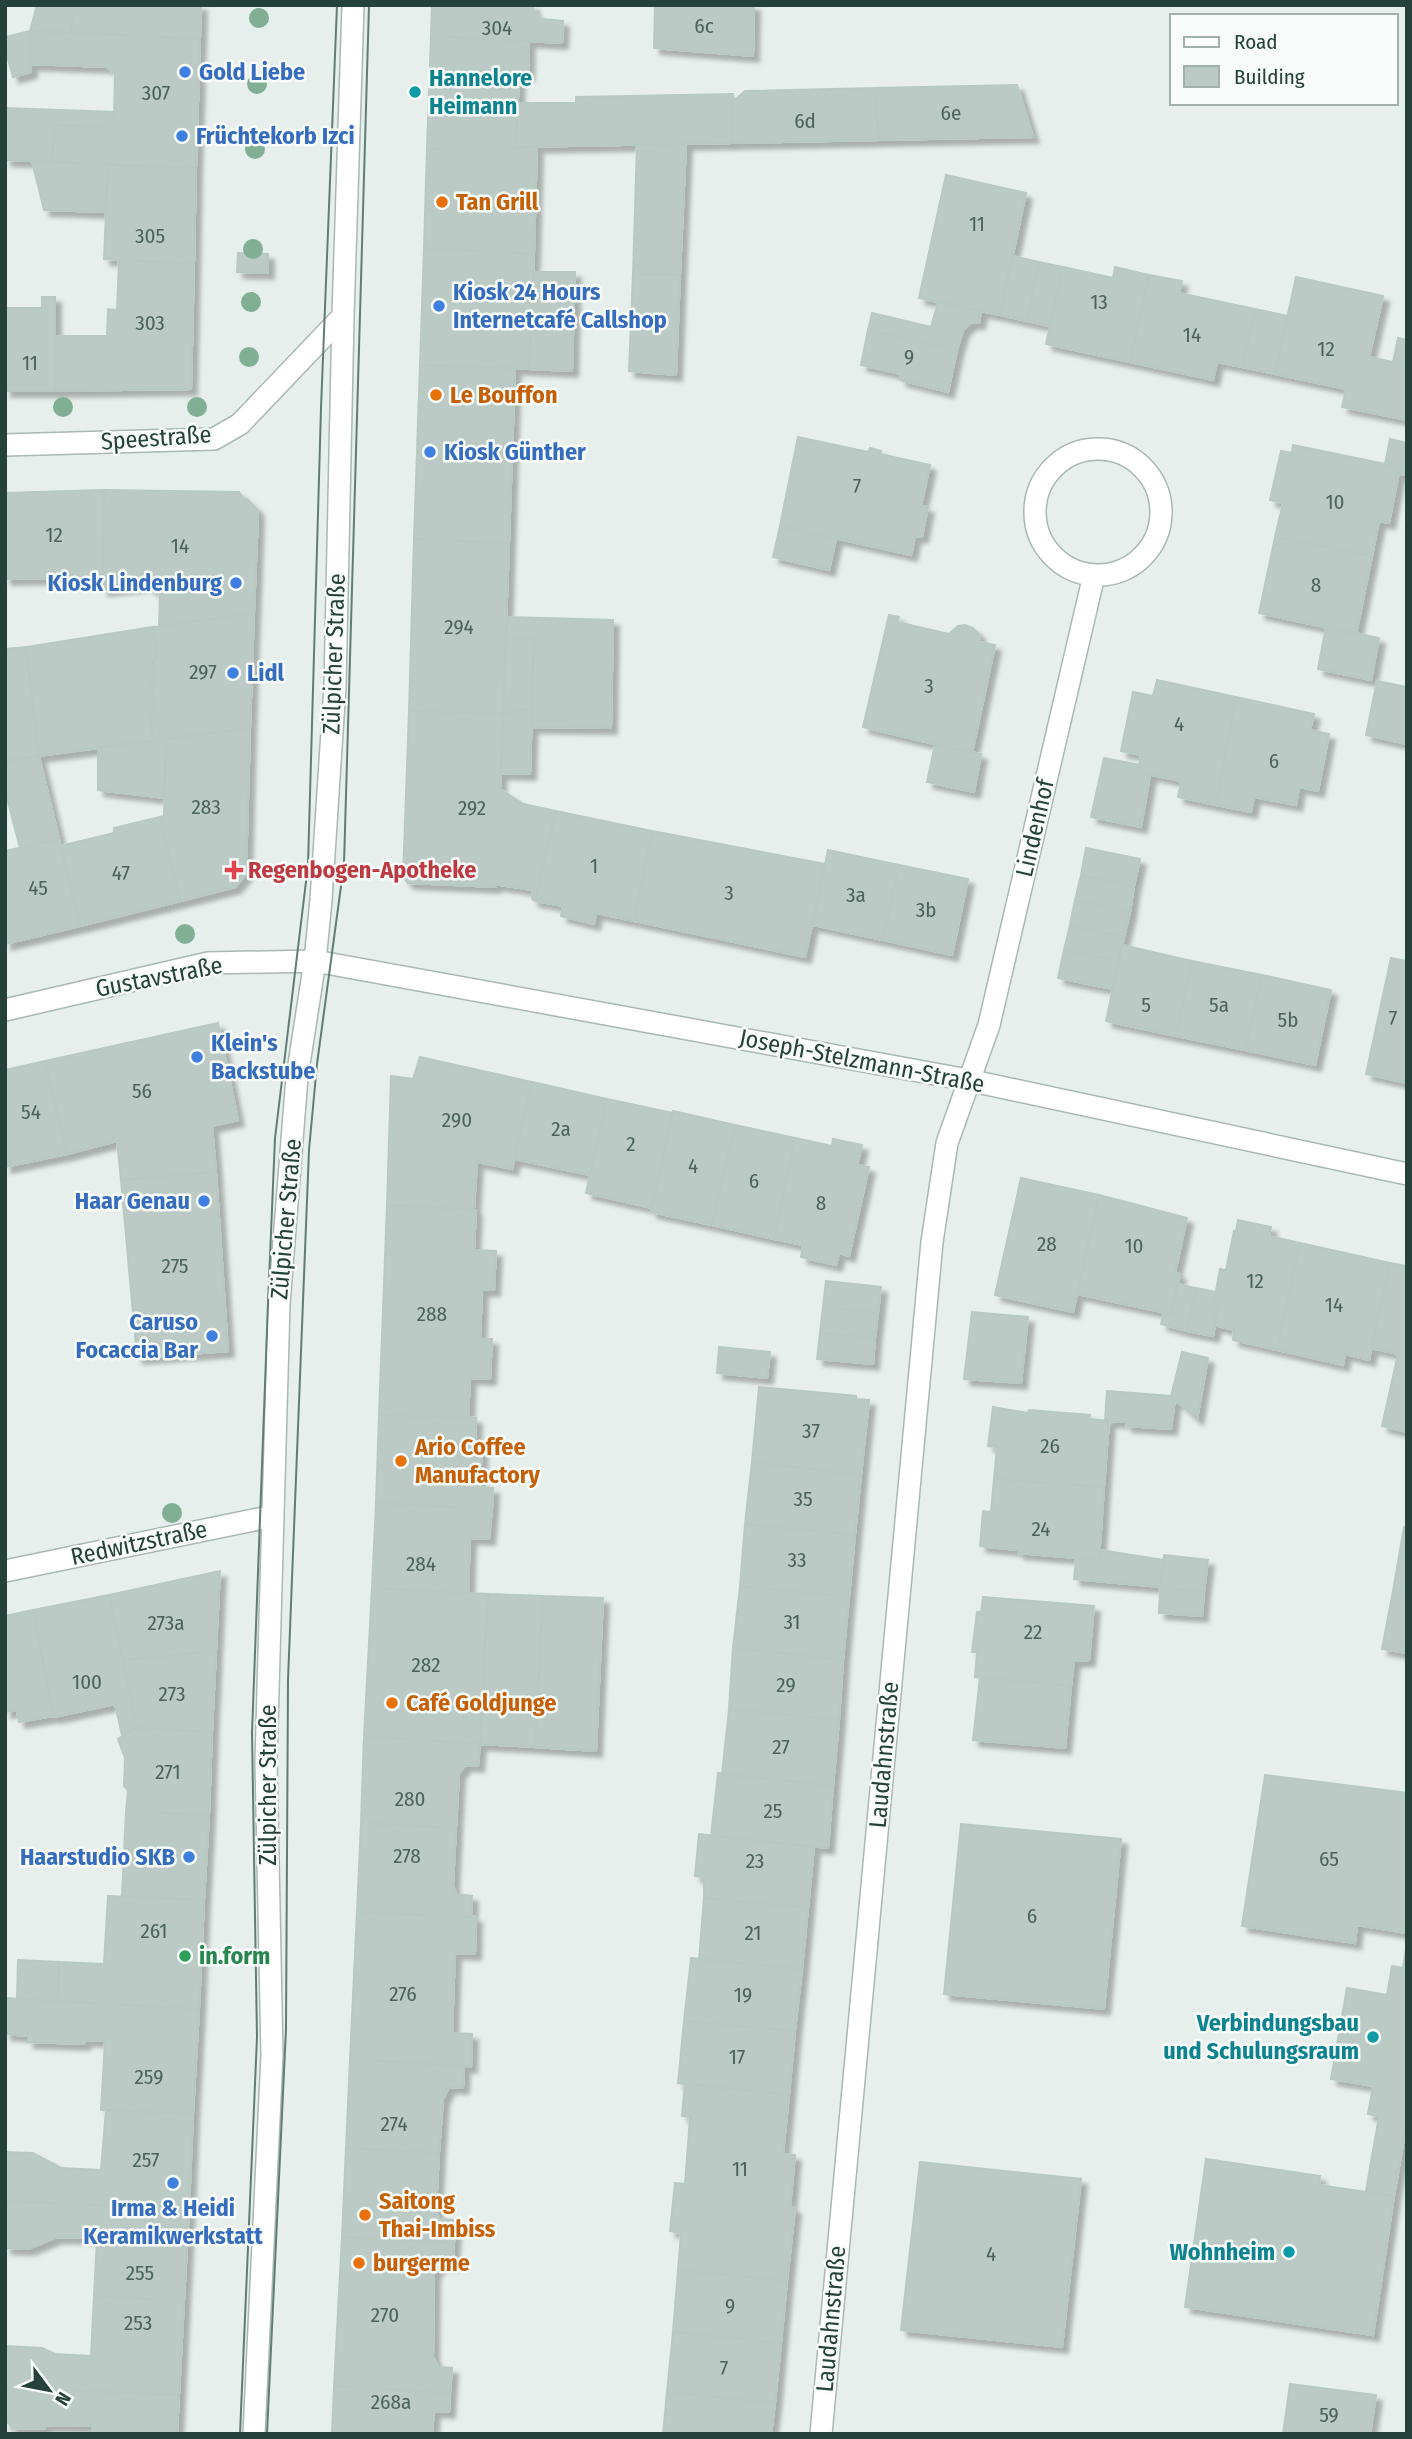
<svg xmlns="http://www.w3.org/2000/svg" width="1412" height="2439" viewBox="0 0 1412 2439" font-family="'Fira Sans Condensed',sans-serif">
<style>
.building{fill:#bbcac4;stroke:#b8c9c2;stroke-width:2;filter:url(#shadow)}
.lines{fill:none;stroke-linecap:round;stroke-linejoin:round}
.minor-casing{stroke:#a8b8b2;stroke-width:24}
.minor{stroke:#fff;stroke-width:21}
.tram{stroke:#5f7d75;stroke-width:2}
.tree{fill:#80af93}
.shop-dot{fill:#3f7fe0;stroke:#f7fbf9;stroke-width:2.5}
.culture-dot{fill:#0f9aa8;stroke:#f7fbf9;stroke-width:2.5}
.food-dot{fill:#e8710a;stroke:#f7fbf9;stroke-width:2.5}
.health-dot{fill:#e0444e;stroke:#f7fbf9;stroke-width:2.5}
.leisure-dot{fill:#2e9e5b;stroke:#f7fbf9;stroke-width:2.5}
.labels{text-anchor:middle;stroke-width:5;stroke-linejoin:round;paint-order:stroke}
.number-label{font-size:21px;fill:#4a645c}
.shop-label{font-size:24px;font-weight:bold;fill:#366cbe;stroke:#f7fbf9;text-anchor:start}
.culture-label{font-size:24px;font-weight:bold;fill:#0d838f;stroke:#f7fbf9;text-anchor:end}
.food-label{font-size:24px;font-weight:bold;fill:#c56008;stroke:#f7fbf9;text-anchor:start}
.street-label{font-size:24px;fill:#24423a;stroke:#f7fbf9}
.health-label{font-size:24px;font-weight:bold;fill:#be3a42;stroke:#f7fbf9;text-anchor:start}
.leisure-label{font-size:24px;font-weight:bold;fill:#27864d;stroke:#f7fbf9;text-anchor:start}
</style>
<defs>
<filter id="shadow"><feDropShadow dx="6" dy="6" stdDeviation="2" flood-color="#0004"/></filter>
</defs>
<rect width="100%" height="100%" fill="#e6efeb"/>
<path class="building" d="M 37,5 L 102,5 L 93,13 L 73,11 L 71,32 L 30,31 Z
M 102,5 L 201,5 L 200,39 L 71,32 L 73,11 L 93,13 Z
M 432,5 L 533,5 L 533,10 L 541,19 L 563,21 L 562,43 L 431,36 Z
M 655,5 L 754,5 L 753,56 L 654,48 Z
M 30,31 L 200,39 L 196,168 L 52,162 L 55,125 L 108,127 L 114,117 L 115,74 L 107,67 L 29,64 Z
M 30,31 L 31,72 L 13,77 L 5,48 L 5,37 Z
M 431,36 L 529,41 L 528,75 L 519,75 L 516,147 L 427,149 Z
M 1017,85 L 1033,137 L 879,140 L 874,88 Z
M 874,88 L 879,140 L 732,143 L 732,102 L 745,91 Z
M 733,94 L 732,143 L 516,147 L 518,103 L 576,103 L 576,97 Z
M 5,108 L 114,112 L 114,117 L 108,127 L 55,125 L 52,162 L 5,160 Z
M 686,144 L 680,275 L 633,274 L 637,145 Z
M 537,147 L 534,254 L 424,248 L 427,149 Z
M 32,161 L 108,165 L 105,212 L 44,210 Z
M 108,165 L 196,168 L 194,264 L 104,259 Z
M 946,175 L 1026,193 L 1000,315 L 919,298 Z
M 424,248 L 534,254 L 529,369 L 420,365 Z
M 238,253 L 268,254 L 268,273 L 237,272 Z
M 1012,256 L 1039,262 L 1027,321 L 1000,315 Z
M 119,260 L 194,264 L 191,389 L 55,391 L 56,336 L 107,336 L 108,309 L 117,310 Z
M 1039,262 L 1063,267 L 1049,326 L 1027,321 Z
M 1063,267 L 1113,278 L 1115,267 L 1149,275 L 1130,362 L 1046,344 Z
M 534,272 L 575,272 L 572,371 L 529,369 Z
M 633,274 L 680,275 L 676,375 L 629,371 Z
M 1149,275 L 1182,281 L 1179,293 L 1255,309 L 1242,367 L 1217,362 L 1213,380 L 1130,362 Z
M 1296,277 L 1383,296 L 1369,357 L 1393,362 L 1398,338 L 1407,340 L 1407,420 L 1342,407 L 1346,389 L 1275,374 Z
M 42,297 L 55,297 L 55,391 L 5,391 L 5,308 L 42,308 Z
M 938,302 L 981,311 L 979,323 L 971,323 L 963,330 L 957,350 L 868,330 L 872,313 L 931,327 Z
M 1255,309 L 1288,316 L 1275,374 L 1242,367 Z
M 868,330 L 957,350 L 948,392 L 900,380 L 901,374 L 861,365 Z
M 420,365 L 515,368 L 509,543 L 414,539 Z
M 798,437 L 868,452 L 870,448 L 881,451 L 880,454 L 930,465 L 921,506 L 928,507 L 922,537 L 915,536 L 911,555 L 780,526 Z
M 1390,439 L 1407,443 L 1407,475 L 1400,474 L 1400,467 L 1385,464 Z
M 1293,445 L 1400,467 L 1389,523 L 1379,521 L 1372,556 L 1275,537 L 1283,503 L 1270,500 L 1281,451 L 1292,453 Z
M 104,490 L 103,577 L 5,579 L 5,493 Z
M 104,490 L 239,492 L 244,499 L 247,499 L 258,510 L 255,511 L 258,514 L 254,613 L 159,626 L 160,591 L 153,591 L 149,585 L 102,590 Z
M 780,526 L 836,539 L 829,570 L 773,557 Z
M 1275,537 L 1372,556 L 1356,634 L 1259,613 Z
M 414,539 L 509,543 L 503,714 L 409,711 Z
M 254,613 L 250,728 L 153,741 L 149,710 L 155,710 L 151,684 L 155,684 L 153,660 L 157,659 L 153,627 Z
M 889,615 L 899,617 L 897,622 L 949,634 L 958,626 L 965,625 L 973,628 L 979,634 L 980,642 L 995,645 L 972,753 L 863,727 Z
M 507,617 L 613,620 L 611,728 L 531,727 L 534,638 L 506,638 Z
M 153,627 L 157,659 L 153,660 L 155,684 L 151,684 L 155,710 L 149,710 L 153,741 L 39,756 L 26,647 Z
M 1326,627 L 1379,638 L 1371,680 L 1318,669 Z
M 506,638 L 534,638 L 532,708 L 503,714 Z
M 26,647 L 39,756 L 5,761 L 5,649 Z
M 1157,680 L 1236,697 L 1216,805 L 1178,797 L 1181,781 L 1138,772 L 1141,755 L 1121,751 L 1133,692 L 1153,696 Z
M 1377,681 L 1407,687 L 1407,744 L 1366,735 Z
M 1236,697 L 1314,714 L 1310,730 L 1329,734 L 1318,791 L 1299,787 L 1296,805 L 1254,797 L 1251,812 L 1216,805 Z
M 532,708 L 530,774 L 501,773 L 503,714 Z
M 409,711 L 503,714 L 500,789 L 523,804 L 556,811 L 535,901 L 532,899 L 533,890 L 494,884 L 495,887 L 408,883 L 403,877 Z
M 250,728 L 246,874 L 235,887 L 181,901 L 160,817 L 164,816 L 166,739 Z
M 166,739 L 165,798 L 98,790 L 98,747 Z
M 935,745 L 981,754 L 974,792 L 927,782 Z
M 39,756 L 59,839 L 20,848 L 5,790 L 5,761 Z
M 1104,758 L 1140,765 L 1138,772 L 1150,775 L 1141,827 L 1091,817 Z
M 556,811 L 652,831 L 634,921 L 596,913 L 594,924 L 561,916 L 563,906 L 535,901 Z
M 160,817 L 181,901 L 80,926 L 60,846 L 114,833 L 114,828 Z
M 652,831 L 825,864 L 805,957 L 634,921 Z
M 59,839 L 80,926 L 5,944 L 5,851 Z
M 1086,848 L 1140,859 L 1134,886 L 1081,875 Z
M 828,850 L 899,865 L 883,940 L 813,925 Z
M 899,865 L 968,879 L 952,955 L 883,940 Z
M 1081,875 L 1134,886 L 1130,912 L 1075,900 Z
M 1075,900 L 1130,912 L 1124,937 L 1070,925 Z
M 1070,925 L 1124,937 L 1119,961 L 1064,950 Z
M 1122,945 L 1192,961 L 1176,1036 L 1106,1021 Z
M 1064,950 L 1119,961 L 1113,989 L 1058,978 Z
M 1391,958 L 1407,961 L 1407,1083 L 1366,1074 Z
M 1192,961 L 1262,975 L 1245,1050 L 1176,1036 Z
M 1262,975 L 1331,990 L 1315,1065 L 1245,1050 Z
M 218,1023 L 238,1120 L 212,1126 L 216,1172 L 121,1180 L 117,1141 L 67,1154 L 45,1061 Z
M 420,1057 L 532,1082 L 512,1169 L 477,1162 L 474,1209 L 387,1205 L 391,1076 L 413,1079 Z
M 45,1061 L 67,1154 L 5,1167 L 5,1070 Z
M 532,1082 L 607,1099 L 590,1175 L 514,1159 Z
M 607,1099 L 673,1113 L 652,1208 L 586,1193 Z
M 673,1111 L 735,1125 L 712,1225 L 651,1212 Z
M 735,1125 L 795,1138 L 774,1239 L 712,1225 Z
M 795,1138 L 832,1146 L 833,1139 L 862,1145 L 857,1165 L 869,1167 L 849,1256 L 839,1253 L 836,1265 L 801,1257 L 803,1245 L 774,1239 Z
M 216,1172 L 228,1351 L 137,1358 L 121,1180 Z
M 1021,1178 L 1099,1195 L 1073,1312 L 995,1295 Z
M 1099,1195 L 1187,1218 L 1175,1273 L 1180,1274 L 1171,1314 L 1077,1294 Z
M 387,1205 L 476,1210 L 474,1250 L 496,1251 L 494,1290 L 482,1290 L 480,1339 L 492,1339 L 490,1379 L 470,1378 L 468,1418 L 379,1415 Z
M 1238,1220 L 1271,1227 L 1269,1236 L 1300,1243 L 1277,1350 L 1233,1340 L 1234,1330 L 1214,1325 L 1219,1303 L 1214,1302 L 1220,1269 L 1226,1270 L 1234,1231 L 1236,1232 Z
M 1300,1243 L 1390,1263 L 1369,1360 L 1345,1354 L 1343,1365 L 1277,1350 Z
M 1390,1263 L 1407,1266 L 1407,1356 L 1371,1348 Z
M 826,1281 L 881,1287 L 878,1313 L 823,1307 Z
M 1177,1284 L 1196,1288 L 1187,1331 L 1161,1324 L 1164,1313 L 1171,1314 Z
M 1196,1288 L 1216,1292 L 1214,1302 L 1219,1303 L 1213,1336 L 1187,1331 Z
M 823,1307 L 878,1313 L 875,1338 L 820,1333 Z
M 972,1312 L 1028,1317 L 1021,1383 L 964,1379 Z
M 820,1333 L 875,1338 L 873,1364 L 817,1359 Z
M 719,1347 L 770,1352 L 767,1378 L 717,1373 Z
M 1182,1352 L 1208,1358 L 1197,1419 L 1171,1396 Z
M 1398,1354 L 1407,1356 L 1407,1432 L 1382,1426 Z
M 759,1387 L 856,1396 L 856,1399 L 869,1400 L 861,1475 L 752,1462 Z
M 1107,1391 L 1171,1396 L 1175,1399 L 1171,1429 L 1126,1426 L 1127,1422 L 1105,1421 Z
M 993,1407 L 1028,1413 L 1029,1410 L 1090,1415 L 1089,1419 L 1109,1421 L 1104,1487 L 994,1479 L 997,1447 L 988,1446 Z
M 379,1415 L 476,1418 L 475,1443 L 482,1444 L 480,1487 L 493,1488 L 492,1509 L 376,1503 Z
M 752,1462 L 861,1475 L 855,1535 L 745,1524 Z
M 994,1479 L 1104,1487 L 1099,1560 L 1018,1553 L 1018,1550 L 980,1546 L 983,1511 L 991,1512 Z
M 376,1503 L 492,1509 L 489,1539 L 470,1538 L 468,1593 L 372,1588 Z
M 745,1524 L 855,1535 L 849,1597 L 740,1586 Z
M 1404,1527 L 1407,1527 L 1407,1593 L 1393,1591 Z
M 1100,1550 L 1164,1560 L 1160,1587 L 1074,1579 L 1076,1559 L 1099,1560 Z
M 1164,1555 L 1208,1560 L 1204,1592 L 1160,1587 Z
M 220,1571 L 216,1651 L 123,1660 L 109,1595 Z
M 740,1586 L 849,1597 L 843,1660 L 733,1648 Z
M 1160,1587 L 1204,1592 L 1202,1616 L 1159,1613 Z
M 372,1588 L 488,1594 L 480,1744 L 364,1736 Z
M 1393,1591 L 1407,1593 L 1407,1653 L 1382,1649 Z
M 488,1594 L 543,1596 L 535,1747 L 480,1744 Z
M 109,1595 L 137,1728 L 122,1735 L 115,1704 L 54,1717 L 33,1610 Z
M 543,1596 L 603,1598 L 596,1751 L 535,1747 Z
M 983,1597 L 1094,1606 L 1089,1660 L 1074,1661 L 1071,1686 L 975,1677 L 977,1652 L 972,1652 L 977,1612 L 981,1612 Z
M 33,1610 L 53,1716 L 19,1722 L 17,1710 L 5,1712 L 5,1616 Z
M 733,1648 L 843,1660 L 839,1720 L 729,1709 Z
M 216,1651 L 212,1732 L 137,1728 L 123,1660 Z
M 980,1677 L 1071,1686 L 1065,1748 L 973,1740 Z
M 729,1709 L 839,1720 L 833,1786 L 722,1774 Z
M 137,1728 L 212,1732 L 209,1815 L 126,1811 L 128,1790 L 124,1786 L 125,1758 L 118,1739 Z
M 364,1736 L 480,1744 L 478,1766 L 465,1765 L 459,1774 L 456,1828 L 361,1823 Z
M 718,1773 L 833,1786 L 828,1848 L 711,1836 Z
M 1265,1775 L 1407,1793 L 1407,1933 L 1357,1925 L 1355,1943 L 1242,1926 Z
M 126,1811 L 209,1815 L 204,1900 L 122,1896 Z
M 361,1823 L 456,1828 L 453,1885 L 456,1894 L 472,1896 L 471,1918 L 357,1912 Z
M 961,1824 L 1121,1839 L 1104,2009 L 944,1994 Z
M 699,1834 L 814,1847 L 808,1908 L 704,1898 L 704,1877 L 695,1876 Z
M 108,1896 L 204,1900 L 199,2009 L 58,2001 L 59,1962 L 104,1964 Z
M 704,1898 L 808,1908 L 802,1969 L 699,1959 Z
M 357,1912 L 476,1917 L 475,1954 L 455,1953 L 452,2033 L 472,2034 L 471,2067 L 350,2059 Z
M 1407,1943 L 1407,2121 L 1394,2196 L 1366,2191 L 1379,2116 L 1368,2114 L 1373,2086 L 1331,2079 L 1347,1988 L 1387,1995 L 1392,1966 L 1403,1968 Z
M 691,1958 L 802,1969 L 795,2031 L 684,2021 Z
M 18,1960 L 59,1962 L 58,2001 L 17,1999 Z
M 5,1998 L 199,2009 L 193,2114 L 101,2110 L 105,2041 L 85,2040 L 84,2044 L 28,2042 L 28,2036 L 5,2034 Z
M 684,2021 L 795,2031 L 789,2095 L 678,2083 Z
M 350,2059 L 464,2066 L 463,2088 L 449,2087 L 443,2099 L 439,2153 L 346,2148 Z
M 685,2083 L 789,2095 L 783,2154 L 795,2155 L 790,2207 L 795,2208 L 787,2281 L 678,2270 L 681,2233 L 670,2231 L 675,2183 L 685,2184 L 690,2117 L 682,2116 Z
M 106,2110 L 193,2114 L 189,2209 L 5,2201 L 5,2152 L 33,2153 L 61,2168 L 101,2170 Z
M 346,2148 L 439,2153 L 436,2209 L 439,2219 L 456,2220 L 454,2243 L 342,2237 Z
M 1206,2159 L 1320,2176 L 1319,2185 L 1394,2196 L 1373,2335 L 1185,2307 Z
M 920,2162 L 1081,2179 L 1062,2347 L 901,2330 Z
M 5,2201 L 189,2209 L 184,2301 L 94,2296 L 97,2238 L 57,2237 L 28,2249 L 5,2248 Z
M 342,2237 L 454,2243 L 453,2265 L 440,2265 L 434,2273 L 433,2356 L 438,2367 L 452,2368 L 450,2393 L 334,2386 Z
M 678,2270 L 787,2281 L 781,2343 L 673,2332 Z
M 94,2296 L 184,2301 L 179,2395 L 5,2388 L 5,2346 L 42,2348 L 55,2354 L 91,2356 Z
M 673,2332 L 781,2343 L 775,2403 L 667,2392 Z
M 1290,2384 L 1376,2395 L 1370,2434 L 1283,2434 Z
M 334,2386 L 450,2393 L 449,2412 L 434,2411 L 432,2434 L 332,2434 Z
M 5,2388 L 179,2395 L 177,2434 L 92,2434 L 92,2426 L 46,2425 L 44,2429 L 12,2428 L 9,2423 L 5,2423 Z
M 667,2392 L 775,2403 L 771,2434 L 663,2434 Z"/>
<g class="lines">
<g class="minor-casing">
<path id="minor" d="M 5,445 L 214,439 L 240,424 L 343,316
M1035 512a63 63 0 1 1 126 0a63 63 0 1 1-126 0Z
M 5,1010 L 208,963 L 315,961 L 968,1080 L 1407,1174
M 5,1571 L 273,1516
M 254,2434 L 272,2055 L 266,1761 L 279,1304 L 297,1077 L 315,961 L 321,900 L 335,686 L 343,316 L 353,5
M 821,2434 L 932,1242 L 947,1143 L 989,1025 L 1094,575"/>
</g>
<use href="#minor" class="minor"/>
<path class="tram" d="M 240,2434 L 257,2037 L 252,1733 L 268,1304 L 275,1138 L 308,865 L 321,408 L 337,5
M 267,2434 L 286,2029 L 288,1680 L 309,1150 L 317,1064 L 344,864 L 369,5"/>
</g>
<g class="tree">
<circle cx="259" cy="18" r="10"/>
<circle cx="257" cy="84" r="10"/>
<circle cx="255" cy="149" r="10"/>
<circle cx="253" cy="249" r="10"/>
<circle cx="251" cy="302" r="10"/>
<circle cx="249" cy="357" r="10"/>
<circle cx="63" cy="407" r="10"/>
<circle cx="197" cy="407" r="10"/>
<circle cx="185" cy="934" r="10"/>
<circle cx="172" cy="1513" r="10"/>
</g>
<g class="shop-dot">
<circle cx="185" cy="72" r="7"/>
<circle cx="182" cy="136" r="7"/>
<circle cx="439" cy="306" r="7"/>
<circle cx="430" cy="452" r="7"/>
<circle cx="236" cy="583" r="7"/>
<circle cx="233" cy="673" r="7"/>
<circle cx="197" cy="1057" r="7"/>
<circle cx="204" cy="1201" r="7"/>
<circle cx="212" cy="1336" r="7"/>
<circle cx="189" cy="1857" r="7"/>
<circle cx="173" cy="2183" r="7"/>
</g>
<g class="culture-dot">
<circle cx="415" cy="92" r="7"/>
<circle cx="1373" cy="2037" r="7"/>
<circle cx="1289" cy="2252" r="7"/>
</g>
<g class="food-dot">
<circle cx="442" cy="202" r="7"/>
<circle cx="436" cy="395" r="7"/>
<circle cx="401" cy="1461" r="7"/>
<circle cx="392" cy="1703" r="7"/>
<circle cx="365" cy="2215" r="7"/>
<circle cx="359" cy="2263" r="7"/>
</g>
<path class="health-dot" d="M230.5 859.5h7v7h7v7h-7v7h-7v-7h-7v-7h7z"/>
<circle class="leisure-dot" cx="185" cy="1956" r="7"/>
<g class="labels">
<g class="number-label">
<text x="704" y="33">6c</text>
<text x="497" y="35">304</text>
<text x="156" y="100">307</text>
<text x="951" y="120">6e</text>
<text x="805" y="128">6d</text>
<text x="977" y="231">11</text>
<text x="150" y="243">305</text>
<text x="1099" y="309">13</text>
<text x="150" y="330">303</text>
<text x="1192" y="342">14</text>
<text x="1326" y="356">12</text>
<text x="909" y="364">9</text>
<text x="30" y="370">11</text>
<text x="857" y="493">7</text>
<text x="1335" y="509">10</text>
<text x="54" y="542">12</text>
<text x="180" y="553">14</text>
<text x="1316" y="592">8</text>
<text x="459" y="634">294</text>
<text x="203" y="679">297</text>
<text x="929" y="693">3</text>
<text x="1179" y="731">4</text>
<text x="1274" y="768">6</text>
<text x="206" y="814">283</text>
<text x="472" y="815">292</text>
<text x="594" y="873">1</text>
<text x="121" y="880">47</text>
<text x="38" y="895">45</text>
<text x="729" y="900">3</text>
<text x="856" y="902">3a</text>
<text x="926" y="917">3b</text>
<text x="1146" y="1012">5</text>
<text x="1219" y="1012">5a</text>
<text x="1393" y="1025">7</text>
<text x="1288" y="1027">5b</text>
<text x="142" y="1098">56</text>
<text x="31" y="1119">54</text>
<text x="457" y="1127">290</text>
<text x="561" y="1136">2a</text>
<text x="631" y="1151">2</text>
<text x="693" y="1173">4</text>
<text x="754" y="1188">6</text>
<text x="821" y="1210">8</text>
<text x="1047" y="1251">28</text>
<text x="1134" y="1253">10</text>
<text x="175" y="1273">275</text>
<text x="1255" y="1288">12</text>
<text x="1334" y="1312">14</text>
<text x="432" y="1321">288</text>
<text x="811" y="1438">37</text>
<text x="1050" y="1453">26</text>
<text x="803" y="1506">35</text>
<text x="1041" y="1536">24</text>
<text x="797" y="1567">33</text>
<text x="421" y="1571">284</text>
<text x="792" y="1629">31</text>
<text x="166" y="1630">273a</text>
<text x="1033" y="1639">22</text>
<text x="426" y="1672">282</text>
<text x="87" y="1689">100</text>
<text x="786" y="1692">29</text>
<text x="172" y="1701">273</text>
<text x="781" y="1754">27</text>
<text x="168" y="1779">271</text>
<text x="410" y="1806">280</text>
<text x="773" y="1818">25</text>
<text x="407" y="1863">278</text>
<text x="1329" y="1866">65</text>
<text x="755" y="1868">23</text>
<text x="1032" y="1923">6</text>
<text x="154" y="1938">261</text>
<text x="753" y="1940">21</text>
<text x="403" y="2001">276</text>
<text x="743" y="2002">19</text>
<text x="737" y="2064">17</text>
<text x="149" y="2084">259</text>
<text x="394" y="2131">274</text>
<text x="146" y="2167">257</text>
<text x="740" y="2176">11</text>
<text x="991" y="2261">4</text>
<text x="140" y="2280">255</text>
<text x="730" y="2313">9</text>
<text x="385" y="2322">270</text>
<text x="138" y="2330">253</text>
<text x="724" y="2375">7</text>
<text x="391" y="2409">268a</text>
<text x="1329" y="2422">59</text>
</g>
<g class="shop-label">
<text x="199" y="80">Gold Liebe</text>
<text x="196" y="144">Früchtekorb Izci</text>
<text x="453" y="300">Kiosk 24 Hours<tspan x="453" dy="28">Internetcafé Callshop</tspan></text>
<text x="444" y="460">Kiosk Günther</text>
<text x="222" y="591" text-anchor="end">Kiosk Lindenburg</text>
<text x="247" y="681">Lidl</text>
<text x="211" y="1051">Klein's<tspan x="211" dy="28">Backstube</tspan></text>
<text x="190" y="1209" text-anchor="end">Haar Genau</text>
<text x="198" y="1330" text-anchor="end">Caruso<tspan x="198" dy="28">Focaccia Bar</tspan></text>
<text x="175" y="1865" text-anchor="end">Haarstudio SKB</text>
<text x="173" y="2216" text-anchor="middle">Irma &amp; Heidi<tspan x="173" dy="28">Keramikwerkstatt</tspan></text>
</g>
<g class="culture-label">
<text x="429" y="86" text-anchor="start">Hannelore<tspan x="429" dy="28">Heimann</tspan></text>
<text x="1359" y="2031">Verbindungsbau<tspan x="1359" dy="28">und Schulungsraum</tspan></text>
<text x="1275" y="2260">Wohnheim</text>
</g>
<g class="food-label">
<text x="456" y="210">Tan Grill</text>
<text x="450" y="403">Le Bouffon</text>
<text x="415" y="1455">Ario Coffee<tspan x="415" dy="28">Manufactory</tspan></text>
<text x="406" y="1711">Café Goldjunge</text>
<text x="379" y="2209">Saitong<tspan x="379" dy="28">Thai-Imbiss</tspan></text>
<text x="373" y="2271">burgerme</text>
</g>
<g class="street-label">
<text transform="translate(156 438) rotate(-4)" y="8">Speestraße</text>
<text transform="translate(334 654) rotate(-88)" y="8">Zülpicher Straße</text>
<text transform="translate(1035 828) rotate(-77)" y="8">Lindenhof</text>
<text transform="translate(159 977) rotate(-11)" y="8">Gustavstraße</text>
<text transform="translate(862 1061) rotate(11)" y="8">Joseph-Stelzmann-Straße</text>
<text transform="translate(286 1219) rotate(-85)" y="8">Zülpicher Straße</text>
<text transform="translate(139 1543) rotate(-12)" y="8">Redwitzstraße</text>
<text transform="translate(884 1755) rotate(-85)" y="8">Laudahnstraße</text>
<text transform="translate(268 1785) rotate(-90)" y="8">Zülpicher Straße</text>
<text transform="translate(831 2319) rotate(-85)" y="8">Laudahnstraße</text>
</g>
<g class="health-label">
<text x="248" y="878">Regenbogen-Apotheke</text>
</g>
<g class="leisure-label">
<text x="199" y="1964">in.form</text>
</g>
</g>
<rect width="1412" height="2439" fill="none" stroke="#24423a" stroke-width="14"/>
<rect x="1170" y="14" width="228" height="91" fill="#f7fbf9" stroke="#a3b1ad" stroke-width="2"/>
<rect x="1184" y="37" width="35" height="10" fill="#ffffff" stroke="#a3b1ad" stroke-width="2"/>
<text x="1234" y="49" font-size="21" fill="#24423a">Road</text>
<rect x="1184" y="66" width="35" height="21" fill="#bbcac4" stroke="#a3b1ad" stroke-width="2"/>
<text x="1234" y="84" font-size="21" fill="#24423a">Building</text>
<g transform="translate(49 2390) rotate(122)" stroke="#f7fbf9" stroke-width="5" paint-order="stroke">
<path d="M0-5L12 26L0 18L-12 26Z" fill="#24423a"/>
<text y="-10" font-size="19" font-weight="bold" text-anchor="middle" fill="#24423a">N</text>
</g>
</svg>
